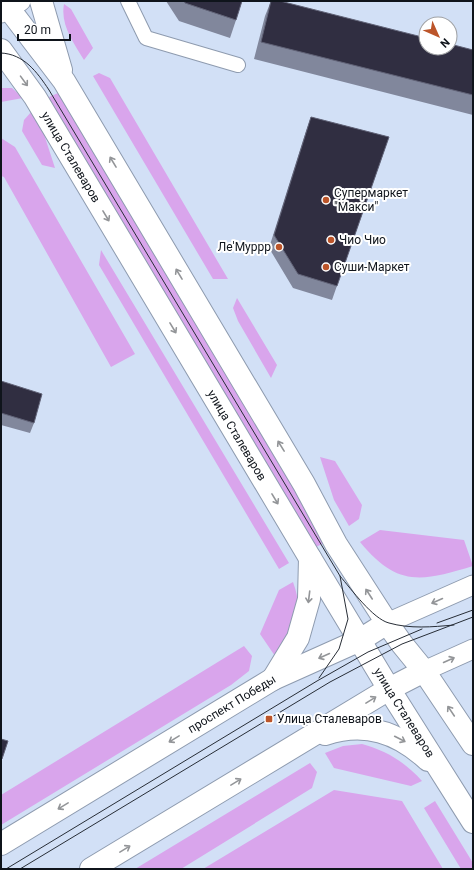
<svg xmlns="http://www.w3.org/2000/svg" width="474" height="870" viewBox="0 0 474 870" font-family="Roboto,sans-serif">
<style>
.green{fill:#d9a5ec}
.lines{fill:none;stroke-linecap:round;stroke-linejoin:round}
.street-casing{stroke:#8e9baf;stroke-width:16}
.secondary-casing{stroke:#8e9baf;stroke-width:21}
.primary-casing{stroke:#8e9baf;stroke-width:24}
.street{stroke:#fff;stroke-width:14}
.secondary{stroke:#fff;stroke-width:19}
.primary{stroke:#fff;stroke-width:22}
.tram{stroke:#272d36;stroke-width:1}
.wall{fill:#81879c}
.building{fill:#302e41;stroke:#616377}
.oneway{stroke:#939598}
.poi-dot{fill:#bc552a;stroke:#fff;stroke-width:1.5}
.labels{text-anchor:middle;stroke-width:4;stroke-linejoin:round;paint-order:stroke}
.street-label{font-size:12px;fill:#0f141b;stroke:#fff}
.poi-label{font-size:12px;fill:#0f141b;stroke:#fff;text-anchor:start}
</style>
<rect width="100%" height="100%" fill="#d2e0f6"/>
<path class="green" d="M 64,4 L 71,9 L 93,48 L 84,60 C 74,43 60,25 64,4 Z
M 99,73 L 110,78 L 228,279 L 213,279 L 93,76 Z
M 1,88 L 12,88 L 23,98 L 1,102 Z
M 58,93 L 326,542 L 316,547 L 47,98 Z
M 32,111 L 41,125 L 55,168 L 42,165 L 22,131 L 24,120 Z
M 1,138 L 15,147 L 135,354 L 111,367 L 4,177 L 1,176 Z
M 101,250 L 289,563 L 279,569 L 99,265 Z
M 237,298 L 277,365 L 271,378 L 238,321 L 233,308 Z
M 320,457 L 335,461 L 362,505 L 359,519 L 349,526 L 334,500 Z
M 380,530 L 464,540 L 473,566 C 421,582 397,587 360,542 Z
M 293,582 C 305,614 294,630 275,656 L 260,634 L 279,590 Z
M 244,646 L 252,656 L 249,671 L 231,685 L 1,825 L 1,795 Z
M 362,744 C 387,751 405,762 422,781 L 411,786 L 334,768 L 325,753 L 343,746 Z
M 310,763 L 317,772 L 312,788 L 181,869 L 135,869 Z
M 334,790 L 402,801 L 443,869 L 203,869 Z
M 435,801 L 473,863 L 473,869 L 461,869 L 424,808 Z"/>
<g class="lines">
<g class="street-casing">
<path id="street" d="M 128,1 L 146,38 L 238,65"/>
</g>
<g class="secondary-casing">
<path id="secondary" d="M 1,13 L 21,1
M 387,623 L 473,585
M 424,671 L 473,649"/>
</g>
<g class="primary-casing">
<g id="primary">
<path d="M 3,1 L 64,81 L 304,484 L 336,544 L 387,623 L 402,644 L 424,671 L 473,744"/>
<path d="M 41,1 L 61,70"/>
<path id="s1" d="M 1,50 L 35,97 L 310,558 L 389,689 L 473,822"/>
<path d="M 273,679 L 298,638 L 309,599 L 310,558"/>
<path d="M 325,734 C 365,721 398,732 428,760"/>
<path id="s2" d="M 1,844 L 273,679 L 360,640 L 387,623"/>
<path d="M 91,869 L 389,689 L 424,671"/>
</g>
</g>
<use href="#street" class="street"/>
<use href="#secondary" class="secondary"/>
<use href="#primary" class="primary"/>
<path class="tram" d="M 1,53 C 24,54 37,72 49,90 L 340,576 C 351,589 373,619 389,623 C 410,629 432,627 454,625
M 437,623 L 473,610
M 319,678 L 339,649 L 348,619 L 340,576
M 6,869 L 317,681 L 368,652 L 422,629
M 20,869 L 330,682 L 402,644 L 473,617"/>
</g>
<path class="wall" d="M 166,1 L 242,1 L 236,20 L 230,38 L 179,21 Z
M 271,1 L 473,50 L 473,115 L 254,59 L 265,16 Z
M 311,117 L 389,137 L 332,300 L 293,288 L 269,248 L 306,131 Z
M 1,381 L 34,423 L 30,433 L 1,425 Z"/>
<path class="building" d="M 184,1 L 242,1 L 236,20 L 185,3 Z
M 271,1 L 280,1 L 426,38 L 426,48 L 450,48 L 450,44 L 473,50 L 473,95 L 261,42 Z
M 311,117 L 389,137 L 337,286 L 298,274 L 274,235 Z
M 1,381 L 42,394 L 34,423 L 1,413 Z
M 1,739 L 8,741 L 2,759 L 1,759 Z"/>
<defs><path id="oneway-shaft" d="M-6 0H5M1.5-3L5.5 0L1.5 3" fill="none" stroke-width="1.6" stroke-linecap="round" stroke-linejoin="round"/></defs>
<g class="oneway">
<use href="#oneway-shaft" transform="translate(24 81) rotate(54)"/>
<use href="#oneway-shaft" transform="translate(113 162) rotate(-121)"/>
<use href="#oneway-shaft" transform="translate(106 216) rotate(59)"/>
<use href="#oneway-shaft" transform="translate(179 274) rotate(-121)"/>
<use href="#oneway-shaft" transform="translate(173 328) rotate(59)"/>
<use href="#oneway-shaft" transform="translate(281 446) rotate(-122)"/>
<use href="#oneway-shaft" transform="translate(275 499) rotate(59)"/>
<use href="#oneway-shaft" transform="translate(369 594) rotate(-123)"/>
<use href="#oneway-shaft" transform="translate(309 597) rotate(97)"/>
<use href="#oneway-shaft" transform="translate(437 601) rotate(156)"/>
<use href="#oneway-shaft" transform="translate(324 656) rotate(156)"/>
<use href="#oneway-shaft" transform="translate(449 660) rotate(-24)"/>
<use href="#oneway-shaft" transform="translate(371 700) rotate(-32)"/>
<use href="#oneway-shaft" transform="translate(451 711) rotate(-124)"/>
<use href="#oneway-shaft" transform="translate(174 739) rotate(149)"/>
<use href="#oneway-shaft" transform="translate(400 739) rotate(27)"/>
<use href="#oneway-shaft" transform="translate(236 782) rotate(-31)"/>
<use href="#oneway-shaft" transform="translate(63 806) rotate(149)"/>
<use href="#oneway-shaft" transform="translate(125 849) rotate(-31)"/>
</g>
<g class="poi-dot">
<circle cx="326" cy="200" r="4"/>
<circle cx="331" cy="240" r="4"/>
<circle cx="279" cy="247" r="4"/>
<circle cx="326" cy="267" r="4"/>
<rect x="265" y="715" width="8" height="8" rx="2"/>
</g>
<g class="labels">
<g class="street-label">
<text dy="4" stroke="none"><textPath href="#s1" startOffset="128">улица Сталеваров</textPath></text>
<text dy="4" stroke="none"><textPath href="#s1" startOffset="452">улица Сталеваров</textPath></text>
<text dy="4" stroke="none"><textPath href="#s2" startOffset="270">проспект Победы</textPath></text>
<text dy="4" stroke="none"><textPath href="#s1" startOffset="776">улица Сталеваров</textPath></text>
</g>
<g class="poi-label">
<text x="334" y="197">Супермаркет<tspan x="334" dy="14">"Макси"</tspan></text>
<text x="339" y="244">Чио Чио</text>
<text x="271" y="251" text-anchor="end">Ле'Муррр</text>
<text x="334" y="271">Суши-Маркет</text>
<text x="277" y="723">Улица Сталеваров</text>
</g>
</g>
<rect width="474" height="870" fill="none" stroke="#0f141b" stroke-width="4"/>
<g transform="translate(438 36) rotate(135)"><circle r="19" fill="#ffffff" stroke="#9fa1a4"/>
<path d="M0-3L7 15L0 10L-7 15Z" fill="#bc552a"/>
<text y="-6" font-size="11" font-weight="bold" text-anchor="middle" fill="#0f141b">N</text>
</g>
<path d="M18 34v6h52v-6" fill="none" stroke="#0f141b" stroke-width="2"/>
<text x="24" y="34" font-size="12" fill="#0f141b" stroke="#ffffff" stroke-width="3" paint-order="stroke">20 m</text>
</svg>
